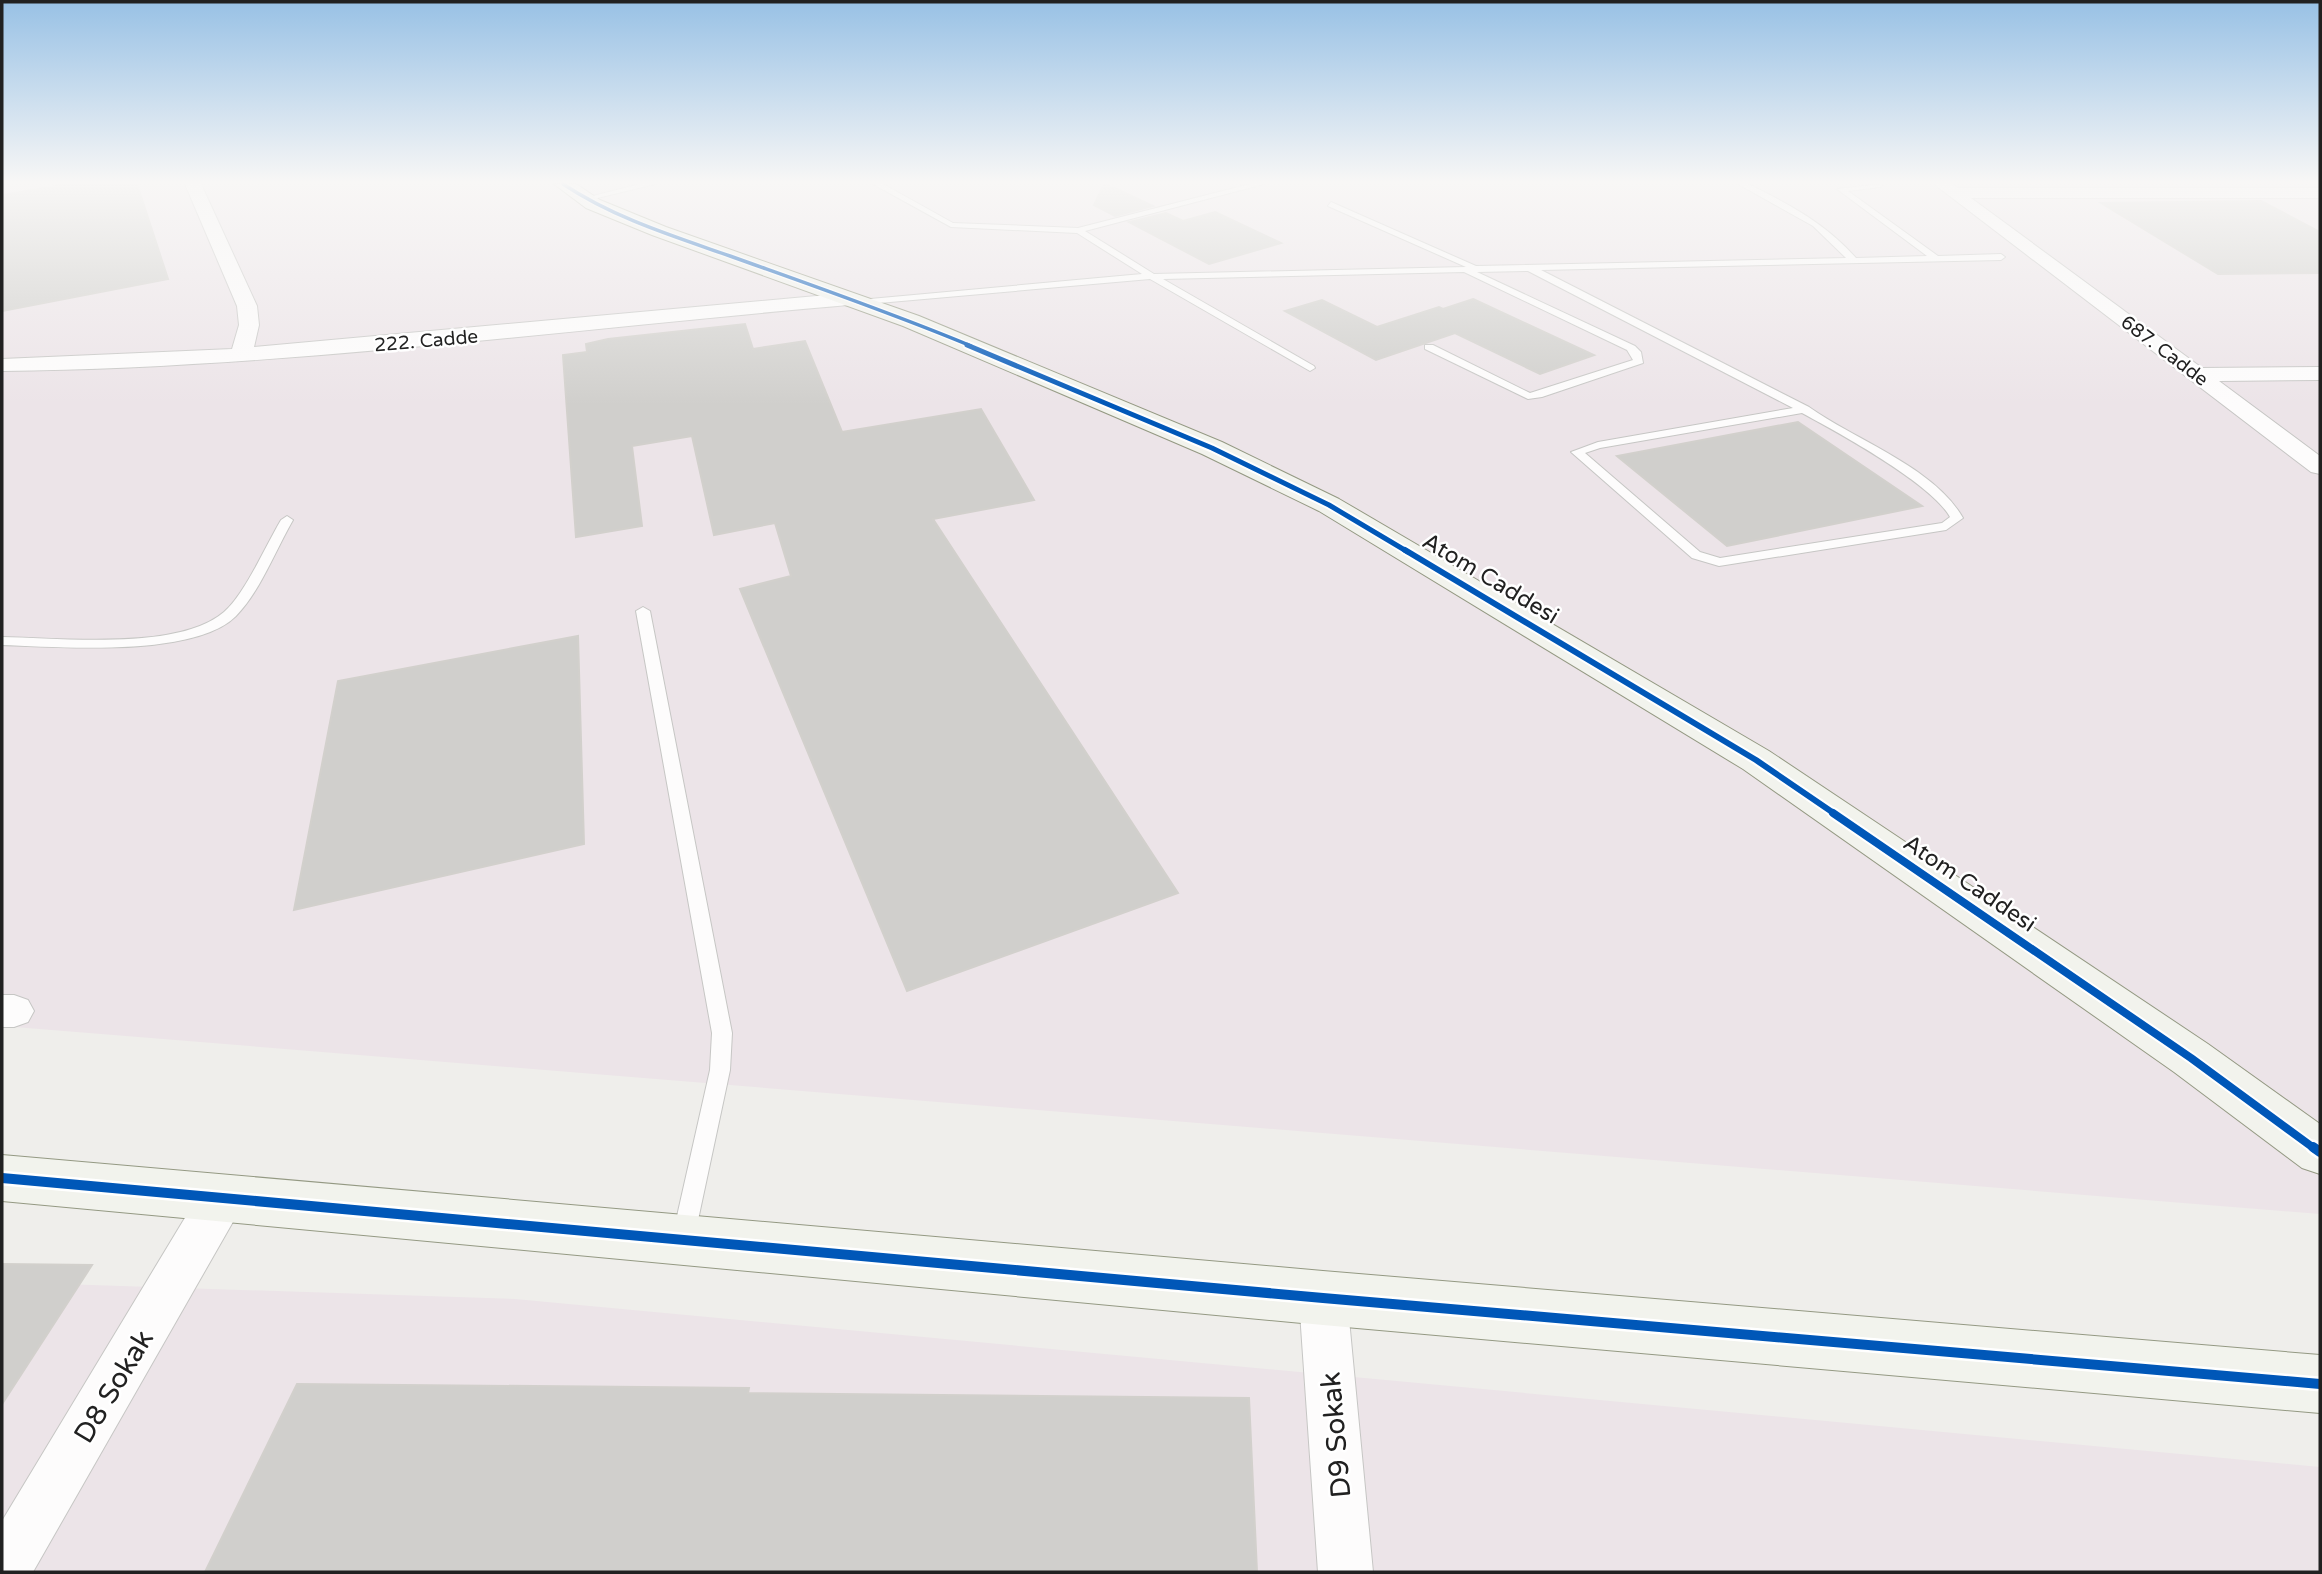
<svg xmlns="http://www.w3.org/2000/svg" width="2322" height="1574" viewBox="0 0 2322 1574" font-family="'Varela Round',sans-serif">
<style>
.industrial{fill:#ece4e8}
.building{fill:#d0cfcc;stroke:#d2d0cc;stroke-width:2}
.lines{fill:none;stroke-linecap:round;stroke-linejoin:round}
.lane-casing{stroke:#c6c6c4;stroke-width:2}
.street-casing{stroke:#c6c6c4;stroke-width:2}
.secondary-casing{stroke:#949983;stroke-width:2}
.lane{fill:#fdfcfc;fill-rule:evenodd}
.street{fill:#fdfcfc;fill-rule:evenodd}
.secondary{fill:#f2f3ed;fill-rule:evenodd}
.cycleway-far4-casing{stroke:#fff;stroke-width:6}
.cycleway-far3-casing{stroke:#fff;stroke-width:9}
.cycleway-far2-casing{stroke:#fff;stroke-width:10}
.cycleway-far1-casing{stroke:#fff;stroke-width:12}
.cycleway-casing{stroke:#fff;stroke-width:15}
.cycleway-far4{stroke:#0057b8;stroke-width:3.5}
.cycleway-far3{stroke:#0057b8;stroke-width:5}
.cycleway-far2{stroke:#0057b8;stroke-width:6}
.cycleway-far1{stroke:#0057b8;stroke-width:8}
.cycleway{stroke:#0057b8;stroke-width:10}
.labels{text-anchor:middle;stroke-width:5;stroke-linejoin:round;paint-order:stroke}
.far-street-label{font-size:19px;fill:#212121;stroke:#fff}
.street-label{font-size:23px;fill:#212121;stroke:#fff}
.near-street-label{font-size:28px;fill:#212121;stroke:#fff}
</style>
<rect width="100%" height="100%" fill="#efeeeb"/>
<path class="industrial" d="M 2,184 L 2320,184 L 2320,1214 L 2,1026 Z
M 2,1282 L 515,1299 L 2320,1467 L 2320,1572 L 2,1572 Z"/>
<path class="building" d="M 68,184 L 137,184 L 168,279 L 2,311 L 2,195 Z
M 1104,184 L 1106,184 L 1153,206 L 1115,216 L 1094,205 Z
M 2261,201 L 2320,232 L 2320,273 L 2218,274 L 2101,203 Z
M 1215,212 L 1281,243 L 1209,264 L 1129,222 L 1166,213 L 1183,221 Z
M 1473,299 L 1594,355 L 1540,374 L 1455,333 L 1376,360 L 1285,311 L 1322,300 L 1377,327 L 1439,307 L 1443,309 Z
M 745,324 L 753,349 L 805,341 L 842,432 L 981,409 L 1034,500 L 933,519 L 1178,893 L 907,991 L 740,589 L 791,576 L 775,523 L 714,535 L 692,436 L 632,446 L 642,526 L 576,537 L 563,355 L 587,352 L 586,344 L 608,339 Z
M 1798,422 L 1922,506 L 1727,546 L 1617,456 Z
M 578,636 L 584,844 L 294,910 L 338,681 Z
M 2,1264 L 92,1265 L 2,1404 Z
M 297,1384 L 749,1388 L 748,1393 L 1249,1398 L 1257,1572 L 205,1572 Z"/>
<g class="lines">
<g class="lane-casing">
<path id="lane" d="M 640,184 L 655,184 L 585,201 L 581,199 Z
M 873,184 L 883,184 L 953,223 L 1078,228 L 1250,184 L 1264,184 L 1085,231 L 1154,274 L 1466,267 L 1328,206 L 1331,202 L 1476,266 L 1846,258 L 1813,226 L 1738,184 L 1748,184 C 1789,204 1825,223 1856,258 L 1927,256 L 1837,189 L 1883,184 L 1880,187 L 1848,191 L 1938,256 L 2001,254 L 2005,257 L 2001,260 L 1541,270 L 1809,407 C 1855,440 1934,467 1963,518 L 1946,530 L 1719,566 L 1692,558 L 1571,452 L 1598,442 L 1793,408 L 1528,271 L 1477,272 L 1635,346 L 1641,352 L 1643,363 L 1542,397 L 1528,399 L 1425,349 L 1425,345 L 1433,345 L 1530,393 L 1633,360 L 1627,350 L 1464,272 L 1163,279 L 1314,366 L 1315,368 L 1310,371 L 1150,279 L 856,305 L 854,303 L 859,300 L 1142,274 L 1077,233 L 951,227 ZM 1802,413 C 1839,433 1931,483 1950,517 L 1942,523 L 1720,558 L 1700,552 L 1585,453 L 1600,448 Z
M 287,516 L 293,520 C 275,551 261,590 236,616 C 194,658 58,647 2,645 L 2,637 C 60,638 179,651 224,612 C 245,594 266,545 281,520 Z
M 643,607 L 650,611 L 732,1033 L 730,1070 L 695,1234 L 692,1241 L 684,1244 L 676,1241 L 673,1234 L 710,1070 L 712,1033 L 636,611 Z"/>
</g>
<g class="street-casing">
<path id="street" d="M 185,184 L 201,184 L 257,306 L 259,325 L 254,347 L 849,293 L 859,299 L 849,305 C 567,329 285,368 2,371 L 2,359 L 232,349 L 239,325 L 237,306 Z
M 1934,184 L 1953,184 L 1958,188 L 2320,188 L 2320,198 L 1971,198 L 2202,368 L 2320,367 L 2320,380 L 2219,381 L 2320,456 L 2320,474 L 2311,472 Z
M 2,995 L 14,995 L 28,1000 L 34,1011 L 28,1022 L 14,1027 L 2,1027 Z
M 222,1177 L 238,1183 L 244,1198 L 238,1213 L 33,1572 L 2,1572 L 2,1521 L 206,1183 Z
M 1323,1275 L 1340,1282 L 1347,1298 L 1373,1572 L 1318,1572 L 1299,1298 L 1306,1282 Z"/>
</g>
<g class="secondary-casing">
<path id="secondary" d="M 554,184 L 576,184 L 600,200 L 666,227 L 919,316 L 1222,442 L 1339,499 L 1769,751 L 2208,1044 L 2320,1124 L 2320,1174 L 2302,1168 L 2174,1072 L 1743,769 L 1319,511 L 1202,454 L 903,326 L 652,235 L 586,208 Z
M 2,1155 L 1323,1271 L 2320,1355 L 2320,1413 L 1323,1325 L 2,1201 Z"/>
</g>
<use href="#lane" class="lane"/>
<use href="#street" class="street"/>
<use href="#secondary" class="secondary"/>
<g class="cycleway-far4-casing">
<path id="cycleway-far4" d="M 563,184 C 614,218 673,236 730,256 C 811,285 892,313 971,346"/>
</g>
<g class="cycleway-far3-casing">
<path id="cycleway-far3" d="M 967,345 L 1212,448 L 1329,505 L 1408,552"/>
</g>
<g class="cycleway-far2-casing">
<path id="cycleway-far2" d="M 1405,550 L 1756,760 L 1835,814"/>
</g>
<g class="cycleway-far1-casing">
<path id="cycleway-far1" d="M 1833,813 L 2191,1058 L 2315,1149"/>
</g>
<g class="cycleway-casing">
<path id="cycleway" d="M 2313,1147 L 2320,1152
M 2,1178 L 1323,1298 L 2320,1384"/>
</g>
<use href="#cycleway-far4" class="cycleway-far4"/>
<use href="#cycleway-far3" class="cycleway-far3"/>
<use href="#cycleway-far2" class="cycleway-far2"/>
<use href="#cycleway-far1" class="cycleway-far1"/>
<use href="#cycleway" class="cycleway"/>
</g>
<linearGradient id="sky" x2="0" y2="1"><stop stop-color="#98c1e5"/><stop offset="0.45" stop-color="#f8f7f6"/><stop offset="1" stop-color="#f8f7f6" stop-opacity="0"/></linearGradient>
<rect width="2322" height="405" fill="url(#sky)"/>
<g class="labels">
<g class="far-street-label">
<text transform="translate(426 340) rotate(-5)" y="7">222. Cadde</text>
<text transform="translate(2165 350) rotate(37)" y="7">687. Cadde</text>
</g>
<g class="street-label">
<text transform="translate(1491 578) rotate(31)" y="8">Atom Caddesi</text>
<text transform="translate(1970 883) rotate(34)" y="8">Atom Caddesi</text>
</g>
<g class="near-street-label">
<text transform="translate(113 1386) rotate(-59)" y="10">D8 Sokak</text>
<text transform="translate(1335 1435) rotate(-95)" y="10">D9 Sokak</text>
</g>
</g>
<rect width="2322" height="1574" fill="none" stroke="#212121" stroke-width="7"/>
</svg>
